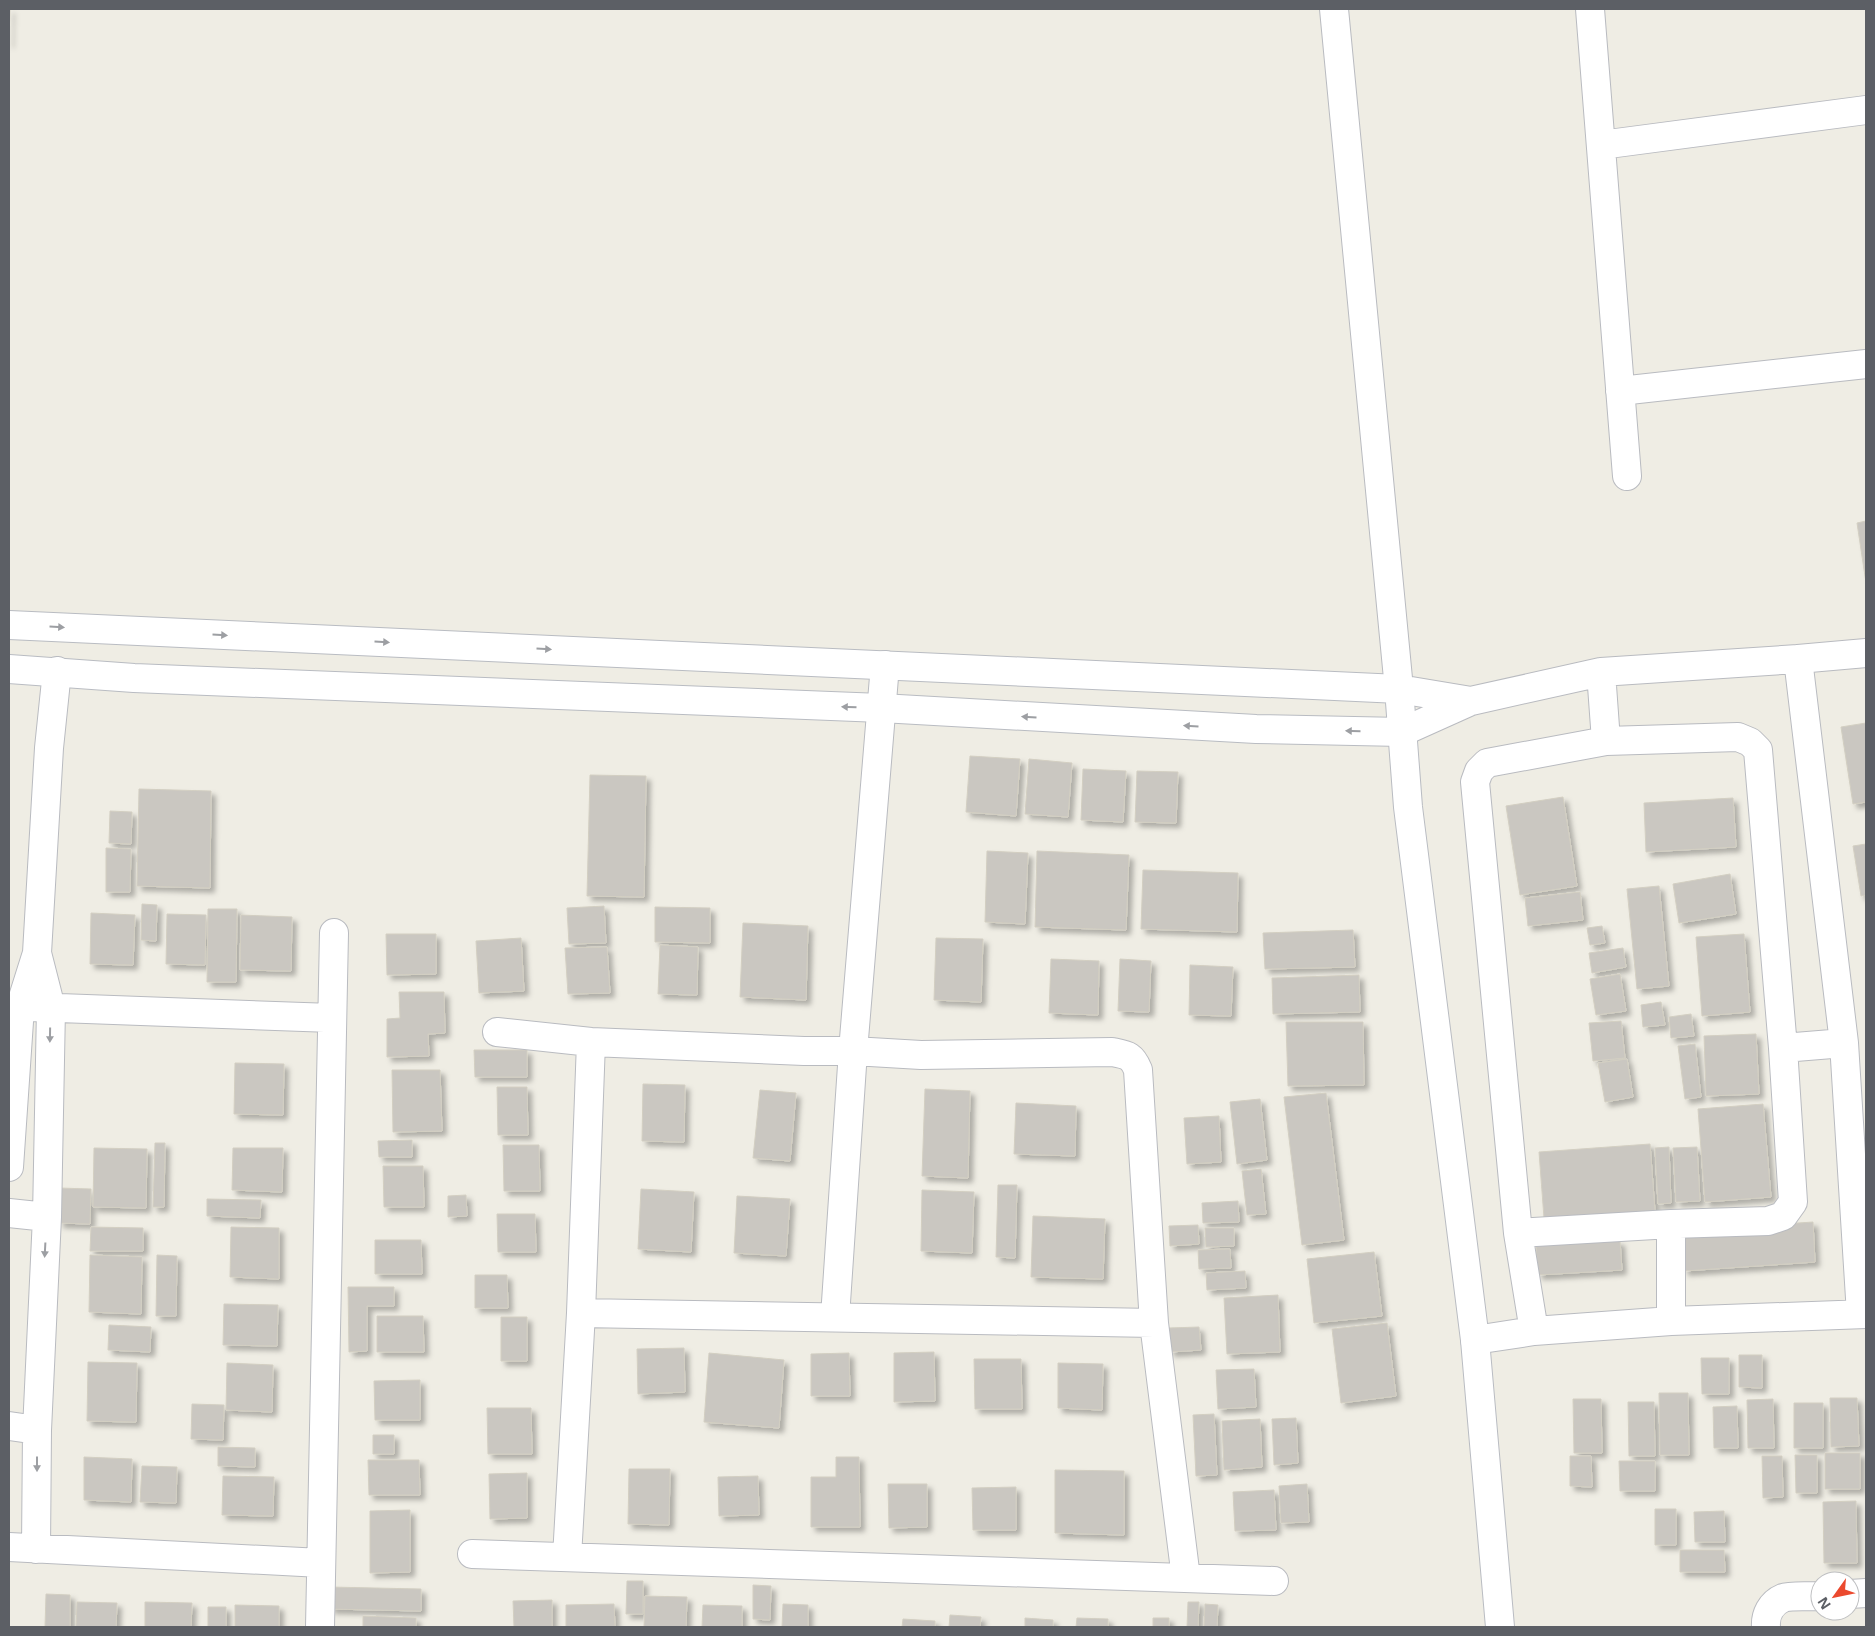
<svg xmlns="http://www.w3.org/2000/svg" width="1875" height="1636" viewBox="0 0 1875 1636" font-family="'Open Sans',sans-serif">
<style>
.building{fill:#cac7c1;stroke:#d3cfc2;filter:url(#shadow)}
.lines{fill:none;stroke-linecap:round;stroke-linejoin:round}
.street-casing{stroke:#b9bbc0;stroke-width:30}
.secondary-casing{stroke:#b9bcc2;stroke-width:30}
.street{stroke:#fff;stroke-width:28}
.secondary{stroke:#fff;stroke-width:28}
.oneway{fill:#9d9fa3}
</style>
<defs>
<filter id="shadow"><feDropShadow dx="4.5" dy="4.5" stdDeviation="2.5" flood-color="#0004"/></filter>
</defs>
<rect width="100%" height="100%" fill="#efede4"/>
<path class="building" d="M 9,9 L 10,9 L 9,44 Z
M 1866,521 L 1866,583 L 1857,523 Z
M 1866,723 L 1866,802 L 1853,804 L 1841,727 Z
M 970,756 L 1020,759 L 1016,816 L 966,812 Z
M 1029,759 L 1072,763 L 1068,817 L 1025,814 Z
M 1083,769 L 1126,771 L 1123,822 L 1081,820 Z
M 1137,771 L 1178,772 L 1176,823 L 1135,822 Z
M 590,775 L 646,776 L 644,897 L 587,896 Z
M 139,789 L 211,791 L 210,888 L 137,886 Z
M 1563,797 L 1577,886 L 1520,895 L 1506,806 Z
M 1733,798 L 1736,847 L 1646,852 L 1644,803 Z
M 110,811 L 132,812 L 131,844 L 109,843 Z
M 1866,844 L 1866,895 L 1861,896 L 1853,846 Z
M 106,848 L 131,849 L 130,892 L 106,892 Z
M 987,851 L 1028,853 L 1025,924 L 985,922 Z
M 1037,851 L 1129,855 L 1126,930 L 1035,927 Z
M 1143,870 L 1238,873 L 1237,932 L 1141,929 Z
M 1730,874 L 1736,914 L 1679,923 L 1673,884 Z
M 1659,886 L 1669,986 L 1637,989 L 1627,889 Z
M 1580,892 L 1583,920 L 1528,926 L 1525,898 Z
M 142,904 L 157,905 L 156,941 L 141,940 Z
M 604,906 L 606,943 L 569,944 L 567,908 Z
M 655,907 L 710,908 L 710,943 L 655,942 Z
M 208,909 L 237,909 L 236,982 L 207,982 Z
M 91,913 L 135,915 L 133,965 L 90,964 Z
M 167,914 L 206,915 L 205,965 L 166,964 Z
M 241,915 L 292,917 L 291,971 L 240,970 Z
M 743,923 L 808,926 L 806,1000 L 740,997 Z
M 1602,926 L 1605,943 L 1590,945 L 1587,928 Z
M 1353,930 L 1355,967 L 1265,969 L 1263,933 Z
M 386,934 L 436,934 L 436,974 L 387,975 Z
M 1744,934 L 1750,1012 L 1702,1016 L 1696,937 Z
M 521,938 L 524,991 L 479,993 L 476,941 Z
M 936,938 L 983,939 L 981,1002 L 934,1000 Z
M 660,945 L 698,947 L 697,995 L 658,994 Z
M 607,947 L 610,993 L 568,994 L 565,948 Z
M 1623,948 L 1626,967 L 1592,973 L 1589,953 Z
M 1051,959 L 1099,961 L 1098,1015 L 1049,1013 Z
M 1120,959 L 1151,961 L 1149,1012 L 1118,1011 Z
M 1190,965 L 1233,967 L 1231,1016 L 1189,1015 Z
M 1620,974 L 1626,1011 L 1596,1015 L 1590,979 Z
M 1359,975 L 1360,1012 L 1273,1014 L 1272,978 Z
M 399,992 L 444,992 L 445,1033 L 428,1034 L 429,1056 L 387,1057 L 387,1019 L 400,1018 Z
M 1661,1002 L 1665,1025 L 1643,1027 L 1641,1005 Z
M 1691,1014 L 1694,1036 L 1671,1038 L 1669,1017 Z
M 1621,1021 L 1625,1058 L 1593,1061 L 1589,1023 Z
M 1286,1022 L 1363,1022 L 1364,1085 L 1288,1086 Z
M 1756,1034 L 1759,1094 L 1706,1096 L 1704,1036 Z
M 1695,1044 L 1701,1097 L 1685,1099 L 1678,1046 Z
M 474,1050 L 527,1050 L 527,1077 L 475,1077 Z
M 1627,1059 L 1633,1097 L 1605,1102 L 1598,1063 Z
M 235,1063 L 284,1064 L 283,1115 L 234,1114 Z
M 392,1070 L 440,1070 L 442,1131 L 393,1132 Z
M 643,1084 L 685,1085 L 684,1142 L 642,1141 Z
M 497,1087 L 527,1087 L 528,1135 L 498,1135 Z
M 925,1089 L 970,1091 L 968,1178 L 922,1176 Z
M 760,1090 L 796,1093 L 790,1161 L 753,1158 Z
M 1326,1093 L 1344,1240 L 1302,1245 L 1284,1097 Z
M 1260,1099 L 1267,1160 L 1237,1164 L 1230,1102 Z
M 1016,1103 L 1076,1106 L 1075,1156 L 1014,1154 Z
M 1763,1104 L 1771,1197 L 1705,1202 L 1698,1109 Z
M 1219,1116 L 1221,1162 L 1187,1164 L 1184,1118 Z
M 412,1140 L 412,1157 L 379,1157 L 378,1141 Z
M 155,1143 L 165,1143 L 164,1207 L 153,1207 Z
M 1650,1144 L 1655,1211 L 1544,1218 L 1539,1152 Z
M 503,1145 L 539,1145 L 540,1191 L 504,1191 Z
M 1669,1147 L 1671,1203 L 1658,1204 L 1655,1148 Z
M 1697,1147 L 1700,1201 L 1676,1202 L 1673,1148 Z
M 94,1148 L 147,1149 L 146,1208 L 93,1207 Z
M 233,1148 L 283,1148 L 282,1192 L 232,1190 Z
M 383,1166 L 423,1166 L 424,1207 L 384,1207 Z
M 1261,1169 L 1266,1214 L 1247,1215 L 1242,1171 Z
M 998,1185 L 1017,1185 L 1015,1258 L 996,1257 Z
M 60,1188 L 91,1189 L 90,1224 L 59,1223 Z
M 641,1189 L 694,1192 L 691,1252 L 638,1249 Z
M 922,1190 L 974,1192 L 972,1253 L 921,1251 Z
M 466,1195 L 467,1216 L 448,1217 L 448,1196 Z
M 737,1196 L 790,1199 L 786,1256 L 734,1253 Z
M 207,1199 L 261,1200 L 260,1218 L 207,1216 Z
M 1238,1201 L 1239,1222 L 1203,1223 L 1202,1203 Z
M 497,1214 L 535,1214 L 536,1252 L 498,1252 Z
M 1033,1216 L 1105,1219 L 1103,1279 L 1031,1277 Z
M 1813,1222 L 1815,1262 L 1684,1271 L 1681,1231 Z
M 1198,1225 L 1199,1244 L 1170,1246 L 1169,1226 Z
M 91,1227 L 143,1228 L 143,1251 L 90,1251 Z
M 231,1227 L 279,1228 L 279,1279 L 230,1277 Z
M 1205,1228 L 1234,1228 L 1234,1246 L 1206,1247 Z
M 375,1240 L 421,1240 L 422,1274 L 375,1274 Z
M 1620,1241 L 1622,1270 L 1538,1275 L 1536,1246 Z
M 1230,1249 L 1231,1268 L 1199,1269 L 1198,1250 Z
M 1374,1252 L 1382,1316 L 1314,1323 L 1307,1259 Z
M 90,1255 L 142,1257 L 141,1314 L 89,1312 Z
M 157,1255 L 177,1256 L 176,1316 L 156,1316 Z
M 1245,1271 L 1246,1288 L 1207,1290 L 1206,1273 Z
M 475,1275 L 507,1275 L 508,1308 L 475,1308 Z
M 348,1287 L 394,1287 L 394,1306 L 367,1306 L 367,1351 L 349,1352 Z
M 1278,1295 L 1280,1352 L 1227,1354 L 1224,1298 Z
M 224,1304 L 278,1305 L 277,1346 L 223,1345 Z
M 377,1316 L 423,1316 L 424,1352 L 377,1352 Z
M 501,1317 L 527,1317 L 527,1361 L 501,1361 Z
M 1387,1323 L 1396,1396 L 1341,1403 L 1332,1329 Z
M 109,1325 L 151,1327 L 150,1352 L 108,1350 Z
M 1199,1327 L 1201,1350 L 1170,1352 L 1168,1328 Z
M 684,1348 L 685,1392 L 638,1394 L 637,1349 Z
M 934,1352 L 935,1401 L 894,1402 L 894,1353 Z
M 709,1353 L 784,1360 L 779,1428 L 704,1422 Z
M 849,1353 L 850,1396 L 811,1396 L 811,1354 Z
M 1739,1355 L 1762,1355 L 1762,1388 L 1739,1387 Z
M 1701,1358 L 1729,1358 L 1729,1394 L 1702,1394 Z
M 974,1359 L 1021,1359 L 1022,1409 L 975,1409 Z
M 88,1362 L 137,1363 L 136,1422 L 87,1421 Z
M 227,1363 L 273,1365 L 272,1412 L 226,1410 Z
M 1058,1363 L 1103,1364 L 1102,1410 L 1058,1408 Z
M 1254,1369 L 1256,1407 L 1218,1409 L 1216,1370 Z
M 420,1380 L 420,1420 L 375,1420 L 374,1381 Z
M 1659,1393 L 1688,1393 L 1689,1455 L 1660,1455 Z
M 1830,1398 L 1857,1398 L 1859,1446 L 1831,1447 Z
M 1573,1399 L 1601,1399 L 1602,1453 L 1574,1453 Z
M 1773,1399 L 1774,1448 L 1748,1448 L 1747,1400 Z
M 1628,1402 L 1654,1402 L 1655,1456 L 1629,1456 Z
M 1794,1403 L 1823,1403 L 1823,1448 L 1794,1448 Z
M 192,1404 L 224,1405 L 223,1440 L 191,1439 Z
M 1737,1406 L 1738,1448 L 1714,1448 L 1713,1407 Z
M 487,1408 L 531,1408 L 532,1454 L 488,1454 Z
M 1214,1414 L 1217,1475 L 1196,1476 L 1193,1415 Z
M 1296,1418 L 1298,1463 L 1274,1465 L 1272,1419 Z
M 1260,1419 L 1262,1467 L 1224,1470 L 1222,1421 Z
M 373,1435 L 394,1435 L 394,1454 L 373,1454 Z
M 218,1447 L 255,1448 L 255,1467 L 218,1466 Z
M 1825,1453 L 1860,1453 L 1860,1489 L 1825,1489 Z
M 1795,1455 L 1817,1455 L 1817,1493 L 1796,1493 Z
M 1570,1456 L 1591,1456 L 1592,1487 L 1570,1486 Z
M 1762,1456 L 1782,1456 L 1783,1497 L 1763,1498 Z
M 84,1457 L 132,1459 L 131,1502 L 84,1500 Z
M 836,1457 L 859,1457 L 860,1527 L 811,1527 L 811,1477 L 836,1477 Z
M 368,1460 L 419,1460 L 420,1495 L 369,1495 Z
M 1619,1461 L 1655,1461 L 1655,1491 L 1620,1491 Z
M 142,1466 L 177,1467 L 176,1503 L 140,1502 Z
M 629,1469 L 670,1469 L 669,1525 L 628,1524 Z
M 1055,1470 L 1124,1471 L 1124,1535 L 1055,1533 Z
M 527,1473 L 527,1518 L 490,1519 L 489,1474 Z
M 223,1476 L 274,1477 L 273,1516 L 222,1515 Z
M 758,1476 L 759,1515 L 719,1516 L 718,1477 Z
M 888,1484 L 927,1484 L 927,1527 L 889,1528 Z
M 1307,1484 L 1309,1522 L 1281,1523 L 1279,1486 Z
M 1016,1487 L 1016,1530 L 973,1530 L 972,1488 Z
M 1274,1490 L 1276,1530 L 1235,1531 L 1233,1492 Z
M 1856,1501 L 1857,1563 L 1824,1563 L 1823,1502 Z
M 1655,1509 L 1676,1509 L 1676,1545 L 1655,1545 Z
M 410,1510 L 410,1572 L 370,1573 L 370,1511 Z
M 1724,1511 L 1725,1542 L 1695,1542 L 1694,1512 Z
M 1680,1550 L 1724,1550 L 1725,1572 L 1680,1572 Z
M 627,1581 L 643,1581 L 643,1614 L 626,1614 Z
M 753,1585 L 771,1586 L 770,1620 L 753,1619 Z
M 330,1587 L 421,1589 L 421,1611 L 330,1609 Z
M 46,1594 L 70,1595 L 70,1627 L 45,1627 Z
M 645,1596 L 687,1597 L 686,1627 L 644,1627 Z
M 552,1600 L 552,1627 L 514,1627 L 513,1601 Z
M 77,1602 L 117,1603 L 116,1627 L 76,1627 Z
M 145,1602 L 192,1603 L 191,1627 L 145,1627 Z
M 1188,1602 L 1199,1602 L 1198,1627 L 1187,1627 Z
M 614,1604 L 615,1627 L 566,1627 L 566,1605 Z
M 783,1604 L 808,1605 L 808,1627 L 782,1627 Z
M 1205,1604 L 1218,1605 L 1217,1627 L 1204,1627 Z
M 235,1605 L 279,1606 L 279,1627 L 235,1627 Z
M 703,1605 L 742,1606 L 742,1627 L 702,1627 Z
M 208,1607 L 226,1607 L 226,1627 L 208,1627 Z
M 950,1615 L 981,1617 L 980,1627 L 949,1627 Z
M 363,1616 L 416,1618 L 416,1627 L 363,1627 Z
M 1025,1618 L 1053,1620 L 1053,1627 L 1025,1627 Z
M 1077,1618 L 1108,1619 L 1108,1627 L 1076,1627 Z
M 1153,1618 L 1169,1618 L 1169,1627 L 1153,1627 Z
M 903,1619 L 935,1621 L 935,1627 L 902,1627 Z"/>
<g class="lines">
<g class="street-casing">
<path id="street" d="M 1334,9 L 1399,689 L 1471,701
M 1590,9 L 1627,476
M 1601,145 L 1866,110
M 1620,391 L 1866,364
M 1798,659 L 1844,1043
M 1601,672 L 1606,741
M 1402,732 L 1471,701 L 1601,672 L 1798,659 L 1866,653
M 32,1007 L 332,1018
M 497,1032 L 591,1042 L 804,1051 L 853,1051 L 921,1055 L 1112,1052 C 1127,1055 1132,1055 1138,1070 L 1154,1323 L 1186,1578
M 1783,1048 L 1844,1043 L 1861,1314
M 9,1167 L 20,1007 L 37,953 L 49,748 L 57,671
M 9,1213 L 47,1217
M 1518,1233 L 1534,1331
M 581,1313 L 1154,1323
M 835,1317 L 853,1051 L 885,665
M 1671,1321 L 1671,1224 L 1768,1221 L 1783,1216 L 1793,1202 L 1783,1048 L 1758,750 L 1750,742 L 1738,737 L 1606,741 L 1487,763 L 1479,771 L 1475,782 L 1518,1233 L 1671,1224
M 1475,1340 L 1534,1331 L 1671,1321 L 1866,1314
M 9,1426 L 37,1430
M 9,1547 L 321,1563
M 36,1549 L 37,1430 L 47,1217 L 51,1008 L 37,953
M 472,1554 L 1274,1581
M 567,1557 L 581,1313 L 591,1042
M 1850,1594 L 1866,1593
M 320,1627 L 334,933
M 1766,1627 C 1765,1615 1771,1603 1783,1598 C 1791,1595 1811,1597 1820,1596"/>
</g>
<g class="secondary-casing">
<path id="secondary" d="M 9,625 L 1399,689 L 1408,807 L 1475,1340 L 1500,1627
M 9,669 L 134,678 L 881,708 L 1256,729 L 1402,732"/>
</g>
<use href="#street" class="street"/>
<use href="#secondary" class="secondary"/>
</g>
<defs><path id="oneway-solid" d="M-6-.8H1V-3.2L6.5 0L1 3.2V.8H-6Z" transform="scale(1.25)"/></defs>
<g class="oneway">
<use href="#oneway-solid" transform="translate(57 627) rotate(3)"/>
<use href="#oneway-solid" transform="translate(220 635) rotate(3)"/>
<use href="#oneway-solid" transform="translate(382 642) rotate(3)"/>
<use href="#oneway-solid" transform="translate(544 649) rotate(3)"/>
<use href="#oneway-solid" transform="translate(849 707) rotate(-178)"/>
<use href="#oneway-solid" transform="translate(1029 717) rotate(-177)"/>
<use href="#oneway-solid" transform="translate(1191 726) rotate(-177)"/>
<use href="#oneway-solid" transform="translate(1353 731) rotate(-179)"/>
<use href="#oneway-solid" transform="translate(50 1035) rotate(91)"/>
<use href="#oneway-solid" transform="translate(45 1250) rotate(93)"/>
<use href="#oneway-solid" transform="translate(37 1464) rotate(90)"/>
</g>
<rect width="1875" height="1636" fill="none" stroke="#5c5f65" stroke-width="20"/>
<g transform="translate(1835 1596) rotate(237)"><circle r="24" fill="#ffffff" stroke="#bebfc1"/>
<path d="M0-4L9 19L0 12L-9 19Z" fill="#eb492e"/>
<text y="-8" font-size="14" font-weight="bold" text-anchor="middle" fill="#5c5f65">N</text>
</g>
</svg>
